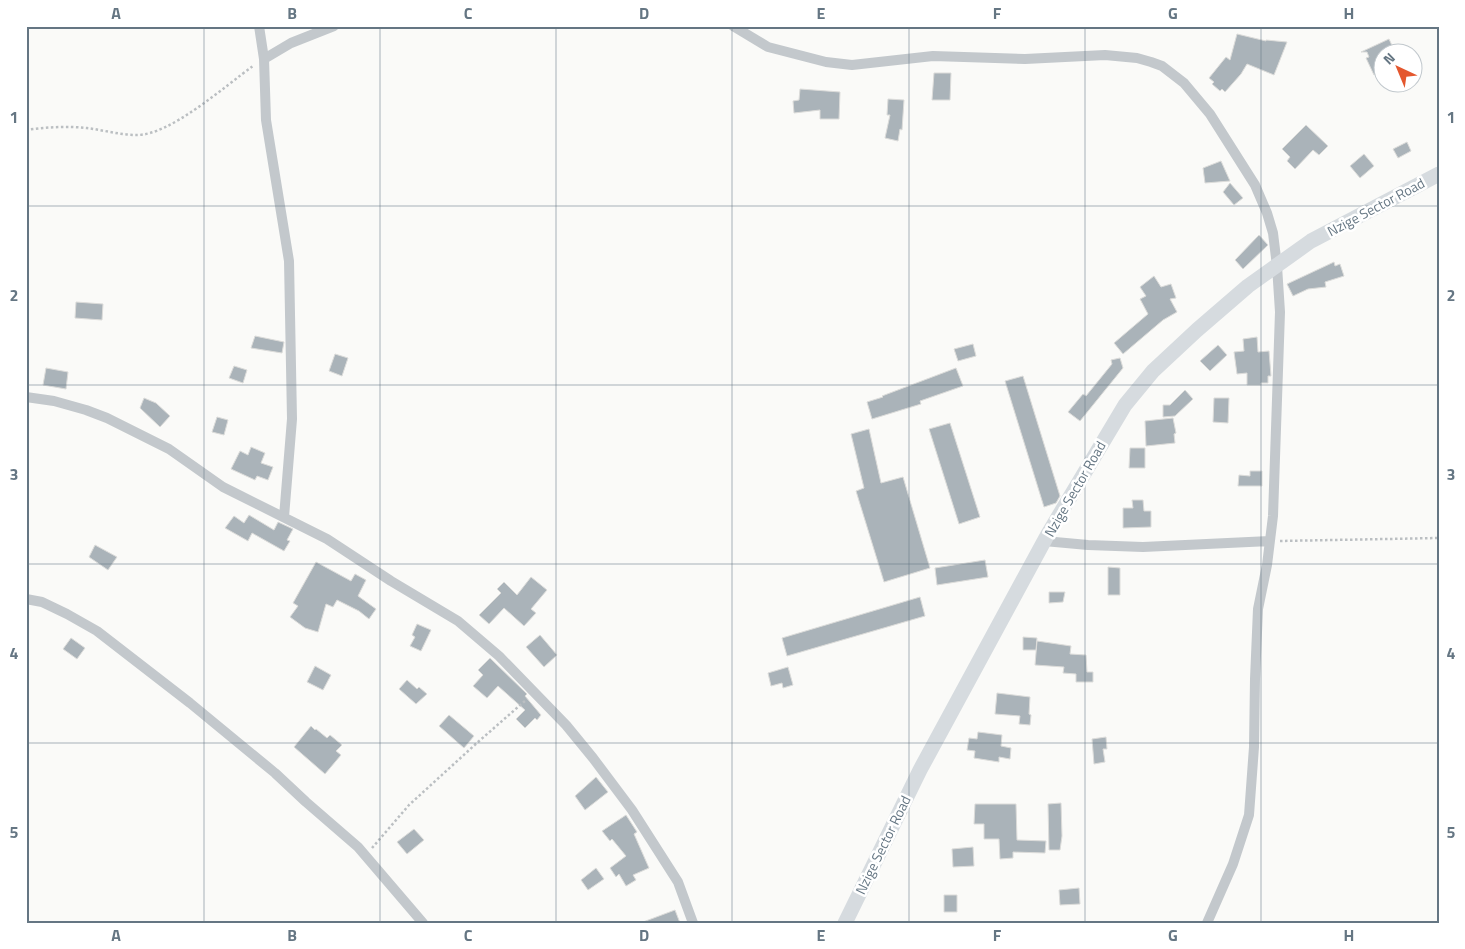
<svg xmlns="http://www.w3.org/2000/svg" width="1465" height="949" viewBox="0 0 1465 949" font-family="'Titillium Web',sans-serif">
<style>
.building{fill:#aab3b9;stroke:#dcdcda}
.lines{fill:none;stroke-linecap:round;stroke-linejoin:round}
.path{stroke:#bbbfc2;stroke-width:2.5;stroke-dasharray:2.5 2.5;stroke-linecap:butt}
.street{stroke:#c3c8cc;stroke-width:10}
.secondary{stroke:#d6dbdf;stroke-width:15}
.grid{fill:none;stroke:#657683;stroke-width:1;stroke-opacity:0.55}
.labels{text-anchor:middle;stroke-width:5;stroke-linejoin:round;paint-order:stroke}
.street-label{font-size:14px;fill:#657683;stroke:#fff}
.neatline{fill:none;stroke:#657683;stroke-width:2}
.grid-label{font-size:16px;text-anchor:middle;font-weight:bold;fill:#657683}
</style>
<rect width="100%" height="100%" fill="#fafaf8"/>
<path class="building" d="M 1237,34 L 1266,41 L 1266,40 L 1287,42 L 1274,75 L 1247,64 L 1241,74 L 1225,92 L 1222,89 L 1220,91 L 1212,84 L 1214,82 L 1209,78 L 1226,57 L 1230,60 Z
M 1389,39 L 1395,52 L 1382,52 L 1382,70 L 1374,75 L 1366,58 L 1369,57 L 1367,52 L 1361,52 Z
M 934,73 L 951,73 L 950,100 L 932,100 Z
M 800,89 L 840,92 L 839,119 L 820,119 L 820,110 L 794,113 L 793,101 L 799,100 Z
M 888,99 L 904,100 L 902,130 L 900,129 L 898,141 L 885,138 L 890,115 L 887,115 Z
M 1306,125 L 1328,146 L 1319,155 L 1313,150 L 1295,169 L 1287,161 L 1290,157 L 1282,149 Z
M 1407,142 L 1411,151 L 1398,158 L 1393,149 Z
M 1364,154 L 1374,166 L 1360,178 L 1350,166 Z
M 1221,161 L 1230,181 L 1205,183 L 1203,168 Z
M 1230,183 L 1243,198 L 1234,205 L 1223,192 Z
M 1259,235 L 1268,245 L 1243,269 L 1235,260 Z
M 1334,262 L 1335,266 L 1340,264 L 1344,276 L 1325,282 L 1326,287 L 1308,289 L 1293,296 L 1287,284 Z
M 1154,276 L 1161,287 L 1171,284 L 1176,298 L 1170,299 L 1177,312 L 1163,320 L 1123,354 L 1114,343 L 1148,314 L 1140,299 L 1146,296 L 1140,287 Z
M 76,302 L 103,304 L 102,320 L 75,318 Z
M 255,336 L 284,342 L 282,353 L 251,348 Z
M 1257,337 L 1258,352 L 1269,351 L 1271,376 L 1268,376 L 1268,383 L 1261,383 L 1261,385 L 1247,385 L 1247,373 L 1237,374 L 1234,352 L 1244,351 L 1243,339 Z
M 973,344 L 976,356 L 958,361 L 954,349 Z
M 1218,345 L 1227,355 L 1210,371 L 1200,361 Z
M 335,354 L 348,358 L 342,376 L 329,371 Z
M 1120,358 L 1123,368 L 1080,421 L 1068,412 L 1083,394 L 1086,396 L 1112,364 L 1111,360 Z
M 234,366 L 247,370 L 243,383 L 229,378 Z
M 46,368 L 68,372 L 66,389 L 43,385 Z
M 956,368 L 963,386 L 920,401 L 921,404 L 872,419 L 867,402 L 883,397 L 882,396 Z
M 1023,376 L 1060,496 L 1056,503 L 1044,507 L 1005,381 Z
M 1185,390 L 1193,399 L 1175,416 L 1163,417 L 1163,405 L 1170,405 Z
M 144,398 L 156,403 L 170,416 L 160,427 L 140,408 Z
M 1214,398 L 1229,398 L 1228,423 L 1213,422 Z
M 217,417 L 228,420 L 224,435 L 212,432 Z
M 1173,418 L 1176,433 L 1174,434 L 1175,443 L 1146,446 L 1145,421 Z
M 950,423 L 980,517 L 959,524 L 929,429 Z
M 869,429 L 881,483 L 903,477 L 930,568 L 884,582 L 856,491 L 864,488 L 851,434 Z
M 251,447 L 265,453 L 261,463 L 273,467 L 268,480 L 257,476 L 255,480 L 231,469 L 240,451 L 248,455 Z
M 1130,448 L 1145,448 L 1145,468 L 1129,468 Z
M 1250,471 L 1262,471 L 1262,486 L 1238,486 L 1239,475 L 1250,476 Z
M 1132,500 L 1143,500 L 1144,511 L 1151,511 L 1151,527 L 1123,528 L 1123,508 L 1133,508 Z
M 249,515 L 274,530 L 278,522 L 293,529 L 287,540 L 290,541 L 284,551 L 252,533 L 248,541 L 225,528 L 234,516 L 244,523 Z
M 95,545 L 117,557 L 108,570 L 89,557 Z
M 985,560 L 988,577 L 937,585 L 935,568 Z
M 316,562 L 351,581 L 355,574 L 366,580 L 358,596 L 376,609 L 369,619 L 359,611 L 337,600 L 333,607 L 326,604 L 318,632 L 305,628 L 290,617 L 298,606 L 293,603 Z
M 1108,567 L 1120,568 L 1120,595 L 1108,595 Z
M 531,577 L 547,590 L 531,609 L 536,613 L 524,626 L 504,608 L 489,624 L 479,615 L 501,593 L 497,589 L 504,582 L 517,595 Z
M 1049,592 L 1065,592 L 1063,602 L 1049,603 Z
M 920,597 L 925,616 L 787,656 L 782,638 Z
M 417,624 L 431,630 L 421,651 L 410,646 L 415,637 L 412,635 Z
M 540,635 L 557,655 L 544,667 L 526,647 Z
M 1023,637 L 1037,638 L 1036,650 L 1023,650 Z
M 71,638 L 85,648 L 77,659 L 63,649 Z
M 1037,641 L 1071,646 L 1070,654 L 1086,655 L 1087,672 L 1093,672 L 1093,682 L 1076,682 L 1076,674 L 1063,673 L 1064,667 L 1035,665 Z
M 490,658 L 527,694 L 525,696 L 541,715 L 537,720 L 535,718 L 525,728 L 516,719 L 525,710 L 498,686 L 487,698 L 473,686 L 483,675 L 478,670 Z
M 315,666 L 331,675 L 323,690 L 307,682 Z
M 788,667 L 793,685 L 783,688 L 782,683 L 771,686 L 768,673 Z
M 407,680 L 417,689 L 419,687 L 427,694 L 416,704 L 399,689 Z
M 997,693 L 1030,697 L 1029,714 L 1031,715 L 1030,725 L 1019,724 L 1020,716 L 995,714 Z
M 449,715 L 474,736 L 464,748 L 439,726 Z
M 311,726 L 315,730 L 316,729 L 327,738 L 330,735 L 342,745 L 336,751 L 341,755 L 325,774 L 294,747 Z
M 978,732 L 1002,735 L 1001,746 L 1011,748 L 1010,759 L 999,757 L 999,762 L 974,758 L 975,751 L 967,750 L 969,738 L 977,739 Z
M 1106,737 L 1107,749 L 1103,749 L 1105,762 L 1094,764 L 1092,739 Z
M 596,777 L 608,792 L 585,810 L 575,796 Z
M 1061,803 L 1062,836 L 1060,850 L 1049,850 L 1048,804 Z
M 975,804 L 1016,804 L 1017,840 L 1046,841 L 1045,853 L 1013,852 L 1013,858 L 1000,859 L 999,839 L 984,839 L 984,824 L 974,824 Z
M 626,815 L 637,832 L 634,834 L 649,868 L 633,875 L 636,880 L 626,886 L 619,874 L 616,877 L 610,868 L 626,856 L 612,839 L 610,841 L 602,831 Z
M 414,829 L 424,840 L 407,854 L 397,842 Z
M 973,847 L 974,866 L 953,867 L 952,849 Z
M 596,868 L 604,879 L 588,890 L 581,880 Z
M 1079,888 L 1080,904 L 1060,905 L 1059,890 Z
M 944,895 L 957,895 L 957,912 L 944,912 Z
M 675,910 L 680,923 L 644,923 L 643,922 Z"/>
<g class="lines">
<path class="path" d="M 26,130 C 46,127 68,126 87,128 C 103,130 120,135 136,135 C 170,136 226,85 253,66
M 1280,541 L 1439,538
M 372,848 L 409,805 L 478,742 L 526,700"/>
<path class="street" d="M 259,26 L 264,59 L 266,120 L 289,261 L 292,419 L 284,517
M 733,26 L 768,47 L 826,62 L 852,65 L 933,56 L 1025,59 L 1105,55 L 1137,58 L 1151,62 L 1162,66 L 1184,83 L 1210,114 L 1255,185 L 1267,213 L 1273,233 L 1277,266 L 1280,312 L 1273,516 L 1267,565 L 1258,609 L 1255,679 L 1254,747 L 1249,815 L 1233,864 L 1207,923
M 264,59 L 291,43 L 334,26
M 26,397 L 54,401 L 86,410 L 107,418 L 169,449 L 223,487 L 327,539 L 391,581 L 458,621 L 499,656 L 566,725 L 593,758 L 632,810 L 678,882 L 693,923
M 1044,541 L 1088,545 L 1143,547 L 1270,541
M 26,599 L 42,602 L 67,614 L 97,631 L 190,703 L 275,773 L 306,802 L 358,847 L 423,923"/>
<path class="secondary" d="M 845,923 L 920,770 L 1048,534 L 1125,405 L 1153,371 L 1197,330 L 1248,286 L 1311,241 L 1439,174"/>
</g>
<path class="grid" d="M 204,26 L 204,923M 380,26 L 380,923M 556,26 L 556,923M 732,26 L 732,923M 909,26 L 909,923M 1085,26 L 1085,923M 1261,26 L 1261,923M 26,206 L 1439,206M 26,385 L 1439,385M 26,564 L 1439,564M 26,743 L 1439,743"/>
<g class="labels">
<g class="street-label">
<text transform="translate(1376 207) rotate(-28)" y="5">Nzige Sector Road</text>
<text transform="translate(1075 489) rotate(-60)" y="5">Nzige Sector Road</text>
<text transform="translate(883 845) rotate(-64)" y="5">Nzige Sector Road</text>
</g>
</g>
<rect width="1465" height="949" fill="none" stroke="#ffffff" stroke-width="55"/>
<g transform="translate(1398 68) rotate(316)"><circle r="24" fill="#ffffff" stroke="#c1c8cd"/>
<path d="M0-4L9 19L0 12L-9 19Z" fill="#e4572e"/>
<text y="-8" font-size="14" font-weight="bold" text-anchor="middle" fill="#657683">N</text>
</g>
<rect x="28" y="28" width="1410" height="894" class="neatline"/>
<g class="grid-label">
<text x="116" y="19">A</text>
<text x="292" y="19">B</text>
<text x="468" y="19">C</text>
<text x="644" y="19">D</text>
<text x="821" y="19">E</text>
<text x="997" y="19">F</text>
<text x="1173" y="19">G</text>
<text x="1349" y="19">H</text>
<text x="14" y="123">1</text>
<text x="1451" y="123">1</text>
<text x="14" y="301">2</text>
<text x="1451" y="301">2</text>
<text x="14" y="480">3</text>
<text x="1451" y="480">3</text>
<text x="14" y="659">4</text>
<text x="1451" y="659">4</text>
<text x="14" y="838">5</text>
<text x="1451" y="838">5</text>
<text x="116" y="941">A</text>
<text x="292" y="941">B</text>
<text x="468" y="941">C</text>
<text x="644" y="941">D</text>
<text x="821" y="941">E</text>
<text x="997" y="941">F</text>
<text x="1173" y="941">G</text>
<text x="1349" y="941">H</text>
</g>
</svg>
